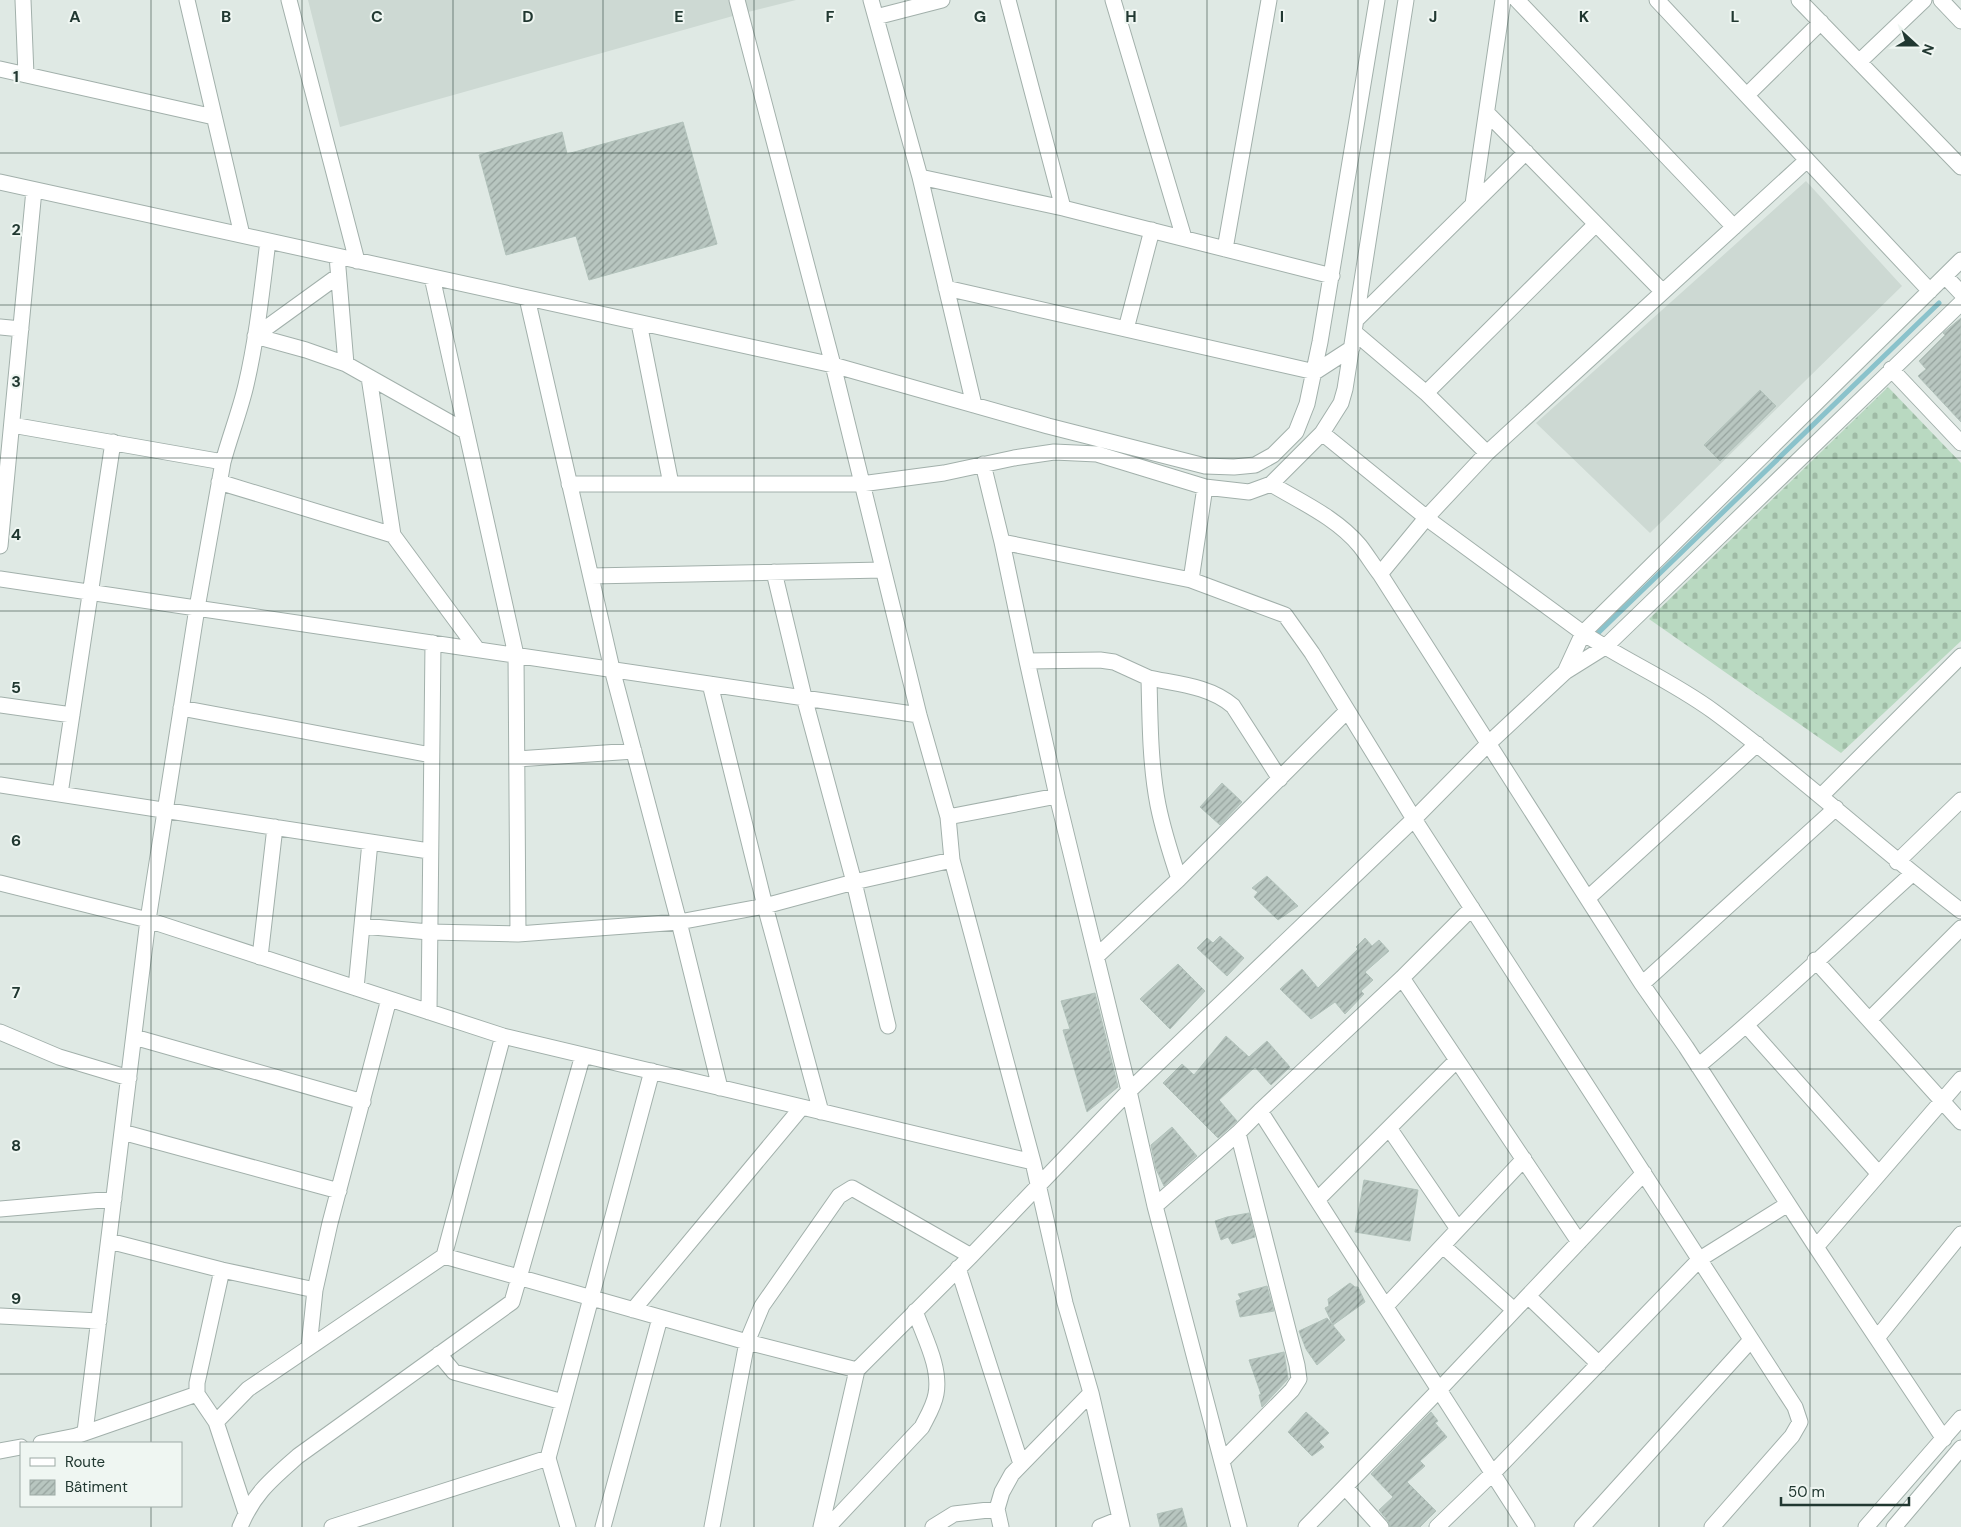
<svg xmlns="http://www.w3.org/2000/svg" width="1961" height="1527" viewBox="0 0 1961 1527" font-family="'DM Sans',sans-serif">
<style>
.built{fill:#cdd9d3}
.cemetery{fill:url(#cemetery-stones)}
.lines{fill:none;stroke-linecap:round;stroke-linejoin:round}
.stream{stroke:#8ac2cb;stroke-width:5}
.building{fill:url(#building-hatch);stroke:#b2c2bb}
.minor-casing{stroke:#a2b0ab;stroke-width:17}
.minor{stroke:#fff;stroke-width:15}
.grid{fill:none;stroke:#213831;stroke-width:1;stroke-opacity:0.55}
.grid-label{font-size:16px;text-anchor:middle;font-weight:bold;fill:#213831;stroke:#eff6f2;stroke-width:4;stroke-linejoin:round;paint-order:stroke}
</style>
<defs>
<pattern id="cemetery-stones" width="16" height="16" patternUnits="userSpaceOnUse" patternTransform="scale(1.25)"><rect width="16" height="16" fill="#b9d9c1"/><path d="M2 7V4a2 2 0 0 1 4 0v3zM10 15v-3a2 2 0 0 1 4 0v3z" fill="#9fbba6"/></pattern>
<pattern id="building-hatch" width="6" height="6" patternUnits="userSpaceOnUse" patternTransform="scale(1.25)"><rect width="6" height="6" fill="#b8c6c0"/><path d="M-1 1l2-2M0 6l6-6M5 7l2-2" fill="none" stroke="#95a29d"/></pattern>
</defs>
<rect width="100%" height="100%" fill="#dfe9e4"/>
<path class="built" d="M 308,0 L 796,0 L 740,14 L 340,127 Z
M 1806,181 L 1902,286 L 1650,533 L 1536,423 Z"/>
<path class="cemetery" d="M 1888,387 L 1961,463 L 1961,641 L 1841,753 L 1649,619 Z"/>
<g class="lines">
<path class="stream" d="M 1596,635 L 1939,303"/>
</g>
<path class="building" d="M 683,122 L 717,244 L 589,280 L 576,236 L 506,255 L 479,155 L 562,132 L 567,154 Z
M 1961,318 L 1961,422 L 1918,376 L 1926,369 L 1919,361 L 1945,335 L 1943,333 Z
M 1760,390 L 1776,406 L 1720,461 L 1704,445 Z
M 1222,783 L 1242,802 L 1220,825 L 1200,807 Z
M 1267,876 L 1298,906 L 1278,920 L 1254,897 L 1258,892 L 1252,888 Z
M 1220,936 L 1244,958 L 1227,976 L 1197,948 L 1207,938 L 1213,943 Z
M 1365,938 L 1372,946 L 1379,940 L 1389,951 L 1365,972 L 1373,980 L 1361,991 L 1364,994 L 1345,1014 L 1335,1002 L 1311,1019 L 1280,989 L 1302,969 L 1318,988 L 1358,949 L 1356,947 Z
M 1178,964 L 1205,991 L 1170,1029 L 1140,999 Z
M 1095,993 L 1118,1087 L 1087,1112 L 1063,1030 L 1070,1029 L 1061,1001 Z
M 1226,1036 L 1249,1057 L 1267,1041 L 1290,1067 L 1271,1085 L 1255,1067 L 1219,1100 L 1237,1121 L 1218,1138 L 1163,1083 L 1182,1064 L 1194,1075 Z
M 1172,1127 L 1197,1156 L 1164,1186 L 1156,1169 L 1151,1145 Z
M 1364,1180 L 1418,1190 L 1410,1241 L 1355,1232 Z
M 1249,1213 L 1255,1237 L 1232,1244 L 1228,1237 L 1221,1240 L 1215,1221 L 1227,1217 Z
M 1350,1283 L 1355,1287 L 1358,1287 L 1365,1302 L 1333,1325 L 1325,1308 L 1329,1306 L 1328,1299 Z
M 1267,1286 L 1274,1311 L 1240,1317 L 1236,1301 L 1241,1299 L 1238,1294 Z
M 1327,1318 L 1345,1340 L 1317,1365 L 1306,1349 L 1299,1331 Z
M 1284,1352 L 1288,1379 L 1262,1407 L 1259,1395 L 1261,1394 L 1249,1360 Z
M 1306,1412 L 1329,1433 L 1319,1442 L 1324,1447 L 1312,1456 L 1288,1432 Z
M 1431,1412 L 1438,1421 L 1435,1423 L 1447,1437 L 1420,1461 L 1425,1466 L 1407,1482 L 1436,1511 L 1420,1527 L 1390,1527 L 1388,1521 L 1379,1510 L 1393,1497 L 1371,1474 Z
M 1182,1508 L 1187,1527 L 1160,1527 L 1157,1514 Z"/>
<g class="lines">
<g class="minor-casing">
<path id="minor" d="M 23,0 L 26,75
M 187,0 L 242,235
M 289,0 L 357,261
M 737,0 L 833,365 L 919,715 L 948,817 L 952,860 L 1033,1162 L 1065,1303 L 1091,1393 L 1122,1527
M 871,0 L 920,177 L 974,405
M 1008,0 L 1063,208
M 1113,0 L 1184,238
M 1517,0 L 1734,227
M 1657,0 L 1930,291
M 1799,0 L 1961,167
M 1941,0 L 1961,21
M 876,17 L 942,0
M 1859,62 L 1924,0
M 0,69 L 214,117
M 1747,95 L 1821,22
M 1487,113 L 1663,292
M 920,177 L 1063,208 L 1332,276
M 0,182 L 833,365 L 1048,426 L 1205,466 L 1234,467 L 1255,465 L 1273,455 L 1296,432 L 1307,404 L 1320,342 L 1377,0
M 1473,204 L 1503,0
M 1225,249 L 1269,0
M 337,256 L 346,364
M 1945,276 L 1961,293
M 432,277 L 516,655 L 518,934
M 946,288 L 1315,372 L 1352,348
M 527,298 L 612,669 L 679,922 L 720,1088
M 1356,320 L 1526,152
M 639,323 L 671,484
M 0,327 L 21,329
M 1126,329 L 1152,230
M 1354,332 L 1426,393 L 1487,453
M 255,336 L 306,350 L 346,364 L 465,431
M 255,336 L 338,276
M 1891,369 L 1961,443
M 369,377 L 393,535 L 477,649
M 1426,393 L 1596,224
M 12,425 L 223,462
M 1322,433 L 1433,523 L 1583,633 C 1625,661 1672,681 1713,711 C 1799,774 1877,847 1961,911
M 983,464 L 1002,542 L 1027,661 L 1057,796 L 1129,1091 L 1155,1206 L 1239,1527
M 219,482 L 393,535
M 569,484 L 861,484 L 944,473 L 1014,458 L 1054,452 L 1097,454 L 1205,487 L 1249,492 L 1271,484 L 1322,433 L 1341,403 L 1345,389 L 1406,0
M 1271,484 C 1301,502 1337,518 1360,546 C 1367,555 1373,565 1380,574 L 1642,984 L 1686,1047 L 1816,1247 L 1944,1439
M 1205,487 L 1191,580 L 1285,615 L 1312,653 L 1414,819 L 1795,1407 L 1800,1422 L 1792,1436 L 1712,1527
M 1002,542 L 1191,580
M 0,546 L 34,190
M 774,572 L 804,697 L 854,882 L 888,1026
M 1380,574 L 1427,517 L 1487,453 L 1807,160
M 591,576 L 883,570
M 0,579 L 919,715
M 1027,661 L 1100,660 L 1114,662 L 1149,678 C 1150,720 1150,764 1158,805 C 1163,830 1171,855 1179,879
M 1565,672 L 1583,633 L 1961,260
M 1149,678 C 1178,684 1210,686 1233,706 L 1280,779
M 710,684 L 765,906 L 821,1112
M 0,705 L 72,715
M 181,708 L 431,755
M 517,759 L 634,751
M 0,785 L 429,851
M 60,794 L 113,442
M 1821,796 L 1961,656
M 948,817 L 1057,796
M 1897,862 L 1961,800
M 0,883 L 148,920 L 503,1036 L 1033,1162
M 1588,898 L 1757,744
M 362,926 L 429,932 L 518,934 L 679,922 L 765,906 L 854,882 L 952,860
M 1097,956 L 1179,879 L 1347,711
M 260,957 L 275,827
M 1815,960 L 1961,1122
M 1402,978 L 1579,1242
M 1642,984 L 1836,808
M 356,988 L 370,842
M 429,1012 L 433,643
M 1869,1020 L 1961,928
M 1747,1026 L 1879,1174
M 0,1032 L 59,1057 L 129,1078
M 134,1037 L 363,1102
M 1698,1066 C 1772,1005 1841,938 1912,874
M 1260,1111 L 1527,1527
M 1389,1128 L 1458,1229
M 122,1132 L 339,1191
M 1318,1199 L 1457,1060
M 1155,1206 L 1238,1133 L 1260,1111 L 1402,978 L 1472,908
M 0,1209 L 114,1199
M 109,1241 L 222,1270 L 315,1290 L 330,1223 L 389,999
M 1443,1246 L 1514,1310
M 1816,1247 L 1961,1079
M 444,1256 L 747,1342 L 857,1370
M 958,1268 L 1021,1464
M 1528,1296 L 1599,1364
M 1386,1306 L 1524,1159
M 633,1310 L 802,1107
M 0,1316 L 99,1321
M 1877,1338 L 1961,1234
M 309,1347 L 315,1290
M 439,1354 L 454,1372 L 563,1402
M 216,1422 L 197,1394 L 197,1383 L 222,1270
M 85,1432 L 148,920 L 197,608 L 223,462 C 230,436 240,411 246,385 C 257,338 262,289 268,241
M 41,1443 L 76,1436 L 197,1394
M 0,1451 L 21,1447
M 1222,1461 L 1292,1390 L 1299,1379 L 1297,1365 L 1238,1133
M 1345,1487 L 1381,1527
M 246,1513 L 216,1422 L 248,1389 L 444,1256 L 503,1036
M 240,1527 C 254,1493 271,1480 298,1456 L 512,1302 L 583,1055
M 332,1527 L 548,1458
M 568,1527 L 548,1458 L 652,1071
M 603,1527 L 660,1318
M 712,1527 L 747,1342 L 762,1306 L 839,1196 L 852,1188 L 971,1256
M 821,1527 L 857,1370 L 971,1256 L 1129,1091 L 1414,819 L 1489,743 L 1565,672 L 1605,647 L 1961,303
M 828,1527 L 922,1427 C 927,1417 934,1406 936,1394 C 941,1367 924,1337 915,1311
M 933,1527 L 954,1514 L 997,1509
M 1001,1527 L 997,1509 L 1002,1492 L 1012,1474 L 1091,1393
M 1100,1527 L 1120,1519
M 1306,1527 L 1439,1390 L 1644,1173
M 1437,1527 L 1493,1473 L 1700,1259 L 1788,1204
M 1582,1527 L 1751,1340
M 1866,1527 L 1961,1418
M 1894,1527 L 1961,1448"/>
</g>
<use href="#minor" class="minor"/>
</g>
<path class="grid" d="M 151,0 L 151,1443M 302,0 L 302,1527M 453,0 L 453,1527M 603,0 L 603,1527M 754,0 L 754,1527M 905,0 L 905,1527M 1056,0 L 1056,1527M 1207,0 L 1207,1527M 1358,0 L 1358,1527M 1508,0 L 1508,1527M 1659,0 L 1659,1527M 1810,0 L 1810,1527M 0,153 L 1961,153M 0,305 L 1961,305M 0,458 L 1961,458M 0,611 L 1961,611M 0,764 L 1961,764M 0,916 L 1961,916M 0,1069 L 1961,1069M 0,1222 L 1961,1222M 0,1374 L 1961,1374M 151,1506 L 151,1527"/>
<g class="grid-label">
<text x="75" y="22">A</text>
<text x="226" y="22">B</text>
<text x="377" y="22">C</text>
<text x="528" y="22">D</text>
<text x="679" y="22">E</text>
<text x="830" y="22">F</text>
<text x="980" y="22">G</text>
<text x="1131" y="22">H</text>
<text x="1282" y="22">I</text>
<text x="1433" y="22">J</text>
<text x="1584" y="22">K</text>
<text x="1735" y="22">L</text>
<text x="16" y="82">1</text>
<text x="16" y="235">2</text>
<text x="16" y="387">3</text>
<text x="16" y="540">4</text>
<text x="16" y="693">5</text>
<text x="16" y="846">6</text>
<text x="16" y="998">7</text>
<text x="16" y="1151">8</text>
<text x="16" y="1304">9</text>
</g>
<rect x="20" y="1442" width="162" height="65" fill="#eff6f2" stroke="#9daaa5"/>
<rect x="30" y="1458" width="25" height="8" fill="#ffffff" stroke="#9daaa5"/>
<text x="65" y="1467" font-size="15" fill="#213831">Route</text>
<rect x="30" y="1480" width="25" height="15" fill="url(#building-hatch)" stroke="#9daaa5"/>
<text x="65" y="1492" font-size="15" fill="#213831">Bâtiment</text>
<g transform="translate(1916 45) rotate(111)" stroke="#eff6f2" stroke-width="4" paint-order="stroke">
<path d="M0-4L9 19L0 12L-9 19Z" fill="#213831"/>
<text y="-8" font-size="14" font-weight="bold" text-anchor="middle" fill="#213831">N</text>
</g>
<path d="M1781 1497v8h128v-8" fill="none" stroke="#213831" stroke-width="2.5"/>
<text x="1788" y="1497" font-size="15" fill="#213831" stroke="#eff6f2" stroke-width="4" paint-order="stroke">50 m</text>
</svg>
